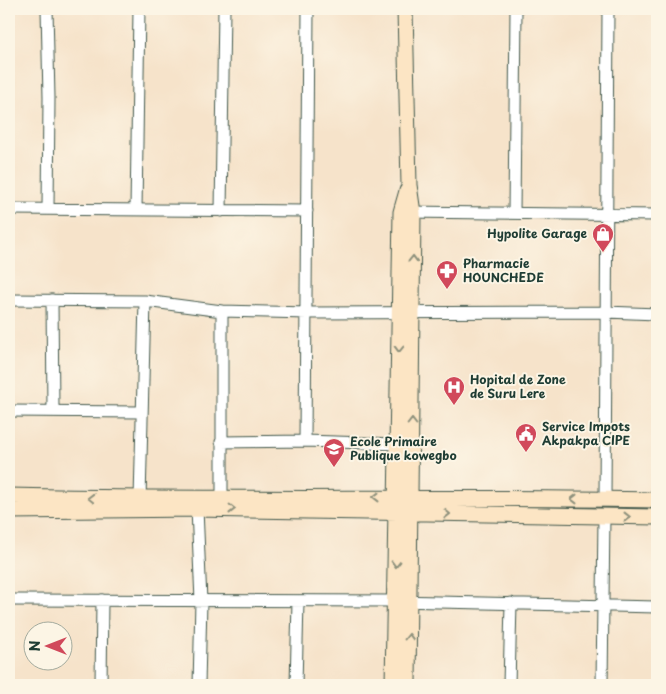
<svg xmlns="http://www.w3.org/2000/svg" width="666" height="694" viewBox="0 0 666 694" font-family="'Playpen Sans',sans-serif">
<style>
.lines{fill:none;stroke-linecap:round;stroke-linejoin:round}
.stream{stroke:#60a2d3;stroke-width:2.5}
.street-casing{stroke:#3f564a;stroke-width:13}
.secondary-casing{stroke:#3f564a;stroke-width:17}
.street{stroke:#fff;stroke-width:11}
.secondary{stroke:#fce5c4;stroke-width:15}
.oneway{stroke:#8e917c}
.labels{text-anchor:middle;stroke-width:4;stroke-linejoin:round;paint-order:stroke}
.poi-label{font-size:12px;font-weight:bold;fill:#1f3d34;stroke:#fcf5e5;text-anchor:start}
</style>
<rect width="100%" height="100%" fill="#fcf5e5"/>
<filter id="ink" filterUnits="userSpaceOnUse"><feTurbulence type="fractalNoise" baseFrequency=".02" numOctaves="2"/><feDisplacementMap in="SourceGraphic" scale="10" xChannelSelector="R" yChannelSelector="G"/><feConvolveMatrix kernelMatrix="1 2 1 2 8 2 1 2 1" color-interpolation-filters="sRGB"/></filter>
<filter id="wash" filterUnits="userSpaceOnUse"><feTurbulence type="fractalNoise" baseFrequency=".0096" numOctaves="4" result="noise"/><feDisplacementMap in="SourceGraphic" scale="20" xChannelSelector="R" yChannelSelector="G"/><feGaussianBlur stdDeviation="1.12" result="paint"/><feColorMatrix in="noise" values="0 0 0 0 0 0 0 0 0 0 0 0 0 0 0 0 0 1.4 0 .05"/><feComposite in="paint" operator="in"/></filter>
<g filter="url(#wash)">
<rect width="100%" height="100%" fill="#f6e3ca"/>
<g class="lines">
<path class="stream" d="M 497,507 L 657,507"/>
</g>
</g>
<g filter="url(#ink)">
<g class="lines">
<g class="street-casing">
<path id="street" d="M 47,9 L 49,98 L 48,209
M 9,209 L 307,211
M 136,210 L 139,9
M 221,211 L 224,9
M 405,212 L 657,215
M 514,213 L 516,9
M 9,300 L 145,301 L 222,311 L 307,313 L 606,312 L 657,314
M 52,300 L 53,409
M 9,411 L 141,412
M 305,441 L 308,9
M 221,442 L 305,441 L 397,444
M 222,497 L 222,311
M 140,499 L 145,301
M 605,499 L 608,9
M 197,509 L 201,601 L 199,685
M 9,600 L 395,601 L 657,607
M 101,685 L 102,600
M 296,685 L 298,601
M 509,685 L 511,603
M 602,685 L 604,517"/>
</g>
<g class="secondary-casing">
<path id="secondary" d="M 405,9 L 409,185 L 413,213 L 408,685
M 9,496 C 225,501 441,496 657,500
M 9,511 L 197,509 L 657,517
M 393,685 L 401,212 L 407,191"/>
</g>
<use href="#street" class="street"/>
<use href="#secondary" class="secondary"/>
</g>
<defs><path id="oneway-chevron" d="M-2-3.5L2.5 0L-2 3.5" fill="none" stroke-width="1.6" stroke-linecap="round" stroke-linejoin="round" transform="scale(1.25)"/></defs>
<g class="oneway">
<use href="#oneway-chevron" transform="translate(413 259) rotate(-89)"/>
<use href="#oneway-chevron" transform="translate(399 349) rotate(91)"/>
<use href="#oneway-chevron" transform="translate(412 422) rotate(-90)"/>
<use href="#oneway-chevron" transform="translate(376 497) rotate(180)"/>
<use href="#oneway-chevron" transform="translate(91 498) rotate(-179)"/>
<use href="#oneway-chevron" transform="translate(574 499) rotate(-180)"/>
<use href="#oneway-chevron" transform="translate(232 509) rotate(1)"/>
<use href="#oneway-chevron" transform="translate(447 514) rotate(1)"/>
<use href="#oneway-chevron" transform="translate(627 517)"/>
<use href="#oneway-chevron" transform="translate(396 564) rotate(91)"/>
<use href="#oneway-chevron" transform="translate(409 637) rotate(-89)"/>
</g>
</g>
<defs>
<g id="shop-pin" transform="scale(1.125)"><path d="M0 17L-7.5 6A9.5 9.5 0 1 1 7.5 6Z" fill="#d1495b" stroke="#fcf5e5"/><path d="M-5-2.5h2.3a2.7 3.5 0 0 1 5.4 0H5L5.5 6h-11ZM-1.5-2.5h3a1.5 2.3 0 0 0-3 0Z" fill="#fff"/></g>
<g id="pharmacy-pin" transform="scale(1.125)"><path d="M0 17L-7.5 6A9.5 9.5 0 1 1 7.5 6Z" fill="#d1495b" stroke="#fcf5e5"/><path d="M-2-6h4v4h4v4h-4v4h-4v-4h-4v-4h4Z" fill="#fff"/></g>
<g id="hospital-pin" transform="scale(1.125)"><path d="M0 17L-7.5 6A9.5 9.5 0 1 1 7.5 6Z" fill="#d1495b" stroke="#fcf5e5"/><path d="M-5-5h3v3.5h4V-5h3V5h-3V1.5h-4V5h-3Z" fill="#fff"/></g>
<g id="civic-pin" transform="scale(1.125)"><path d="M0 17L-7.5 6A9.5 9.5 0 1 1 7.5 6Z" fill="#d1495b" stroke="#fcf5e5"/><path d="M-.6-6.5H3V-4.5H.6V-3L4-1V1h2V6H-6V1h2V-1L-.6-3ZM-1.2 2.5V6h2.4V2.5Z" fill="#fff"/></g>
<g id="school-pin" transform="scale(1.125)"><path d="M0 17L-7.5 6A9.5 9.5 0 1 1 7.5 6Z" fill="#d1495b" stroke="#fcf5e5"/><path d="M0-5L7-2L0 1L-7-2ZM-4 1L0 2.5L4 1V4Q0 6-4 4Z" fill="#fff"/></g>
</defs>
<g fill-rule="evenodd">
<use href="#shop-pin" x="603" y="234"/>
<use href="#pharmacy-pin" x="447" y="271"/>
<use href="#hospital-pin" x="454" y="387"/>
<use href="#civic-pin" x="526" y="434"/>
<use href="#school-pin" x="334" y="449"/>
</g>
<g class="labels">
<g class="poi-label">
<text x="587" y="238" text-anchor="end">Hypolite Garage</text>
<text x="463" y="268">Pharmacie<tspan x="463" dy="14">HOUNCHEDE</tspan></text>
<text x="470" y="384">Hopital de Zone<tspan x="470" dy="14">de Suru Lere</tspan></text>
<text x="542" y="431">Service Impots<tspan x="542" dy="14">Akpakpa CIPE</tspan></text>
<text x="350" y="446">Ecole Primaire<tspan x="350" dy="14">Publique kowegbo</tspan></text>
</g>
</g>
<rect width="666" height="694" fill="none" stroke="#fcf5e5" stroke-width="30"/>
<g transform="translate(48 646) rotate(270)"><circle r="24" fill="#fcf5e5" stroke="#a4ab9e"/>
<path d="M0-4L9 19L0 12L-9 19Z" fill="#d1495b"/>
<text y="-8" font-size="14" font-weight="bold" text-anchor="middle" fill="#1f3d34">N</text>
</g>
</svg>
